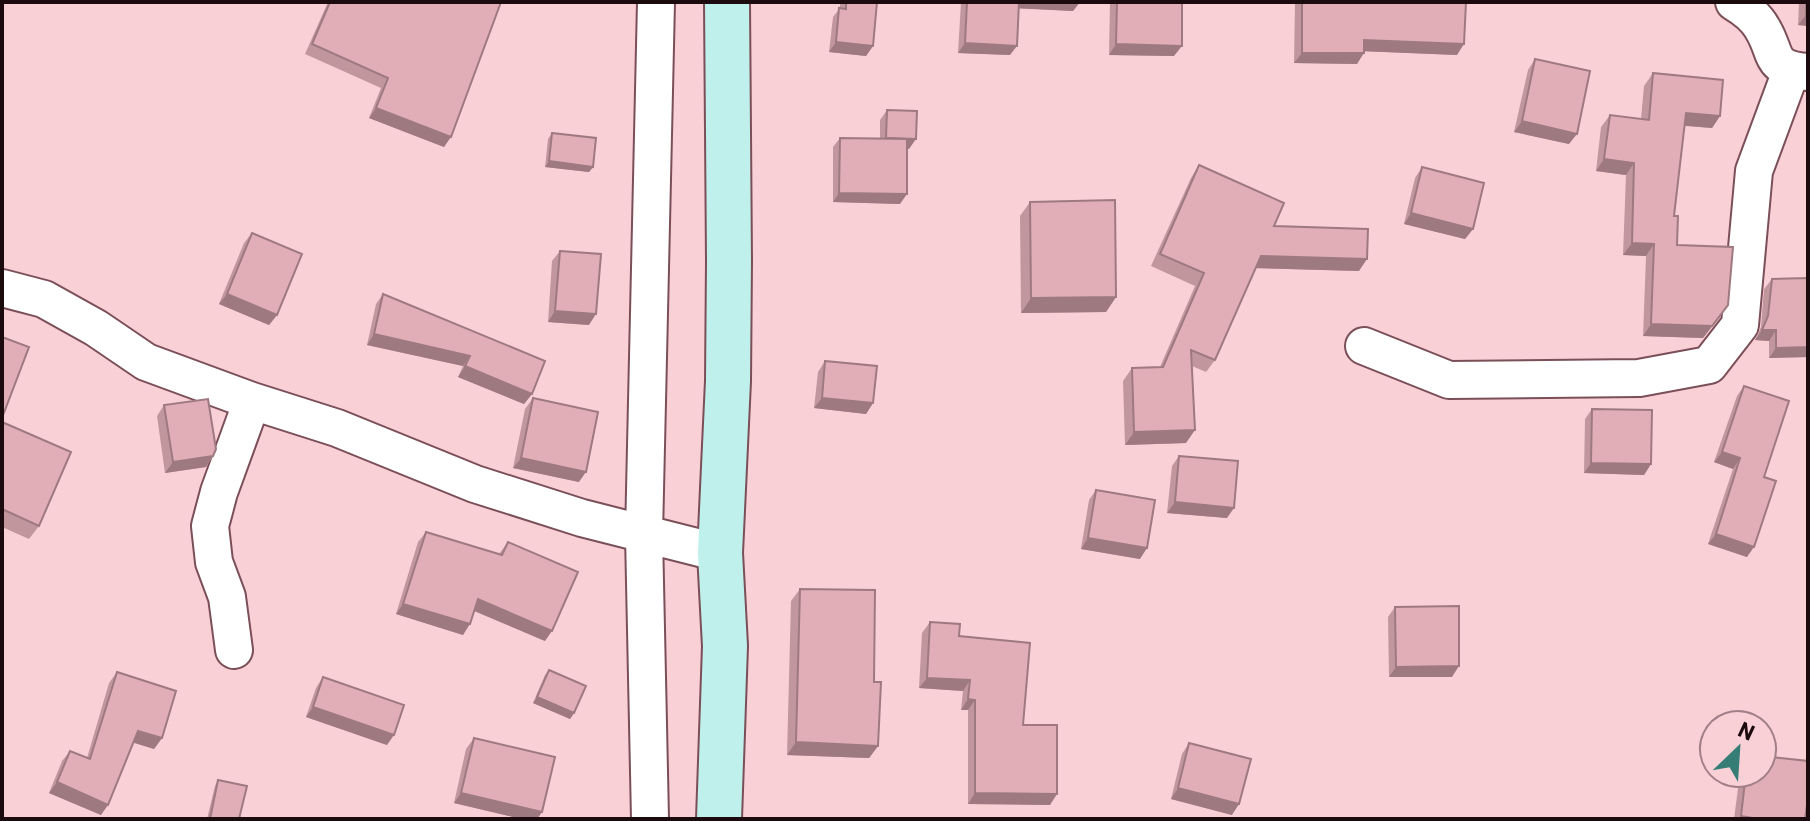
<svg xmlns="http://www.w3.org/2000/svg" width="1810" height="821" viewBox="0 0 1810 821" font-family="Barlow,sans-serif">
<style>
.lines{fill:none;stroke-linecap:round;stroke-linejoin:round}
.street-casing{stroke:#7b4f58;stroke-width:40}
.secondary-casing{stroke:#7b4f58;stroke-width:48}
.street{stroke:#fff;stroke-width:36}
.secondary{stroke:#bff0ec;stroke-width:44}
.wall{fill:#c2969d}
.shaded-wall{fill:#9e7a80}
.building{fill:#e1aeb7;stroke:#9e7a80;stroke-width:2}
</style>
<rect width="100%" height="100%" fill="#fad0d7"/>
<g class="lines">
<g class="street-casing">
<path id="street" d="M 1734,2 C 1744,8 1756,17 1762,28 C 1778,53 1767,69 1808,72
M 2,288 L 44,299 L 96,328 L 146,362 L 252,401 L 337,428 L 475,484 L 582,518 L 720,553
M 1364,346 L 1449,380 L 1639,378 L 1709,365 L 1740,325 L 1754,171 L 1791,71
M 234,650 L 227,597 L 214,562 L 210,526 L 219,492 L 252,401
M 650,819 L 644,535 L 656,2"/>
</g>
<g class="secondary-casing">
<path id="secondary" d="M 719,819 L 725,646 L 720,553 L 728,381 L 729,261 L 727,2"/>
</g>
<use href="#street" class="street"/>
<use href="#secondary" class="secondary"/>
</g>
<path class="wall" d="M 328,2 L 501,2 L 444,147 L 369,118 L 381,88 L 305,54 Z
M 840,2 L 877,2 L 873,46 L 866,56 L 829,52 L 833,17 L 840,8 Z
M 961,2 L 1080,2 L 1073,11 L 1018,8 L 1010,55 L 958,53 Z
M 1110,2 L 1182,2 L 1174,56 L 1109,55 Z
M 1295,2 L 1466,2 L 1457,55 L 1364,51 L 1357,64 L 1294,63 Z
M 1799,2 L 1808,2 L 1808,26 L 1798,25 Z
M 1535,59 L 1569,144 L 1514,132 L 1528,70 Z
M 1653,73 L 1720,116 L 1712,128 L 1685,126 L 1674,216 L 1677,245 L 1720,317 L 1703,338 L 1643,336 L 1646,256 L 1623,255 L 1626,175 L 1596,171 L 1601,127 L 1610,115 L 1641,119 L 1644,86 Z
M 887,110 L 909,149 L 907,149 L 900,204 L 833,202 L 833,147 L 840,138 L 880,138 L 880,120 Z
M 552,133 L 593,167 L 589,172 L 545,167 L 548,139 Z
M 1199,165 L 1274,226 L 1359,271 L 1255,268 L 1215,360 L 1206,372 L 1192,366 L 1186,443 L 1125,445 L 1123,381 L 1132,368 L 1160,367 L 1195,286 L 1151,266 L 1191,178 Z
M 1422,167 L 1473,229 L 1465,239 L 1404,224 L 1415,178 Z
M 1030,202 L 1116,297 L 1106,312 L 1021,313 L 1020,216 Z
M 252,233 L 277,315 L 269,325 L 219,304 L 244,243 Z
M 560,251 L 589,325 L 548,322 L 552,261 Z
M 1772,279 L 1808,357 L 1769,358 L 1769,341 L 1755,340 L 1761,327 L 1764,289 Z
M 383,294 L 532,394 L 524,404 L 458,377 L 463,366 L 367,345 L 376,304 Z
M 825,361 L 873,403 L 866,414 L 814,408 L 818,372 Z
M 1744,386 L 1764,477 L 1747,557 L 1708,544 L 1733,469 L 1714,462 L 1737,396 Z
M 533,398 L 579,482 L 513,468 L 525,409 Z
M 164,405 L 213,456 L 206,467 L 165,473 L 157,416 Z
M 1592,409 L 1651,464 L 1644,475 L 1584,473 L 1585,419 Z
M 2,422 L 39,526 L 29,539 L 2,527 Z
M 1179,456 L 1227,518 L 1167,513 L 1172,466 Z
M 1096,490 L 1140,559 L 1081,549 L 1089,500 Z
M 426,532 L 499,554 L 508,542 L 545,641 L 474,611 L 463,635 L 396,614 L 418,542 Z
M 800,589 L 874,682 L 878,746 L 869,758 L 787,755 L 791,601 Z
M 1395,607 L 1452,677 L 1389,677 L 1388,617 Z
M 930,622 L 959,636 L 1023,725 L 1050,805 L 968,804 L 968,710 L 961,710 L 963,691 L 919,688 L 922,633 Z
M 549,670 L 574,713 L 570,719 L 533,703 L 545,675 Z
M 117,672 L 162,738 L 154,749 L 134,742 L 101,815 L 49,793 L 62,761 L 70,751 L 87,758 L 109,683 Z
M 323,677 L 387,745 L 306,717 L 316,688 Z
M 474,738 L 542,812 L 537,819 L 522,819 L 454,803 L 466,749 Z
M 1189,743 L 1232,815 L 1171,799 L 1182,754 Z
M 1740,773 L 1762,773 L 1805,819 L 1734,819 Z
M 218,780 L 239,819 L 207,819 L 215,786 Z"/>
<path class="shaded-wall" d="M 1016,2 L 1080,2 L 1073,11 L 1012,8 Z
M 1806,15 L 1808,15 L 1808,26 L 1798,25 Z
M 1364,40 L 1464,44 L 1457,55 L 1357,51 Z
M 836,42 L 873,46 L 866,56 L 829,52 Z
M 965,43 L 1017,46 L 1010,55 L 958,53 Z
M 1116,44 L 1182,46 L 1174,56 L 1109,55 Z
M 1302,53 L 1364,53 L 1357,64 L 1294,63 Z
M 376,108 L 451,137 L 444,147 L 369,118 Z
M 1686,113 L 1720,116 L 1712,128 L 1678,125 Z
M 1522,121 L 1577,134 L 1569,144 L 1514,132 Z
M 886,138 L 916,139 L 909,149 L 879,148 Z
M 1604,159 L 1634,163 L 1626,175 L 1596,171 Z
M 549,161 L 593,167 L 589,172 L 545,167 Z
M 839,193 L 907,194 L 900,204 L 833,202 Z
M 1411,213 L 1473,229 L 1465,239 L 1404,224 Z
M 1632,243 L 1654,244 L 1646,256 L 1623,255 Z
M 1261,256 L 1367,259 L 1359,271 L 1252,268 Z
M 227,294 L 277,315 L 269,325 L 219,304 Z
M 1116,297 L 1106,312 L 1021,313 L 1031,298 Z
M 1728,305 L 1703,338 L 1643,336 L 1651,324 Z
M 555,311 L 596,314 L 589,325 L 548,322 Z
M 1762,330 L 1776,330 L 1769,341 L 1755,340 Z
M 374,334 L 470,356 L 463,366 L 367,345 Z
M 1808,347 L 1808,357 L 1769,358 L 1776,348 Z
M 465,366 L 532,394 L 524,404 L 458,377 Z
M 822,398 L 873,403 L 866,414 L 814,408 Z
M 1195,430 L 1186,443 L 1125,445 L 1134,432 Z
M 1722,452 L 1740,458 L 1733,469 L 1714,462 Z
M 213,456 L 206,467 L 165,473 L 173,462 Z
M 521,458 L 586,472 L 579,482 L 513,468 Z
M 1591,463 L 1651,464 L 1644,475 L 1584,473 Z
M 1175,502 L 1234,508 L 1227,518 L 1167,513 Z
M 1716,534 L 1754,547 L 1747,557 L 1708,544 Z
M 1088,538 L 1147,548 L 1140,559 L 1081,549 Z
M 478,599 L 552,631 L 545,641 L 470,609 Z
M 403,604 L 470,624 L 463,635 L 396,614 Z
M 1459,666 L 1452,677 L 1389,677 L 1396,667 Z
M 927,678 L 970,680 L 963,691 L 919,688 Z
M 537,697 L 574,713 L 570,719 L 533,703 Z
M 968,699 L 975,700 L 968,710 L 961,710 Z
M 313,707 L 394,735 L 387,745 L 306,717 Z
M 138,731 L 162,738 L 154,749 L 131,742 Z
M 796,742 L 878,746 L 869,758 L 787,755 Z
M 57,782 L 108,805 L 101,815 L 49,793 Z
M 1178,788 L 1239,804 L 1232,815 L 1171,799 Z
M 461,793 L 542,812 L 537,819 L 522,819 L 454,803 Z
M 975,793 L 1057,794 L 1050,805 L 968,804 Z"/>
<path class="building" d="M 330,2 L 501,2 L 451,137 L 376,108 L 388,78 L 312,44 Z
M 846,2 L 877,2 L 873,46 L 836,42 L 839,8 L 846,9 Z
M 967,2 L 1019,2 L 1017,46 L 965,43 Z
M 1117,2 L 1182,2 L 1182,46 L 1116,44 Z
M 1302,2 L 1466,2 L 1464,44 L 1364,40 L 1364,53 L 1302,53 Z
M 1806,2 L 1808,2 L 1808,15 L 1806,15 Z
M 1535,59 L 1590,71 L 1577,134 L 1522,121 Z
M 1653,73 L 1723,80 L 1720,116 L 1686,113 L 1674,216 L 1678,216 L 1677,245 L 1733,247 L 1728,305 L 1712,326 L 1651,324 L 1654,244 L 1632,243 L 1634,163 L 1604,159 L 1610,115 L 1649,120 Z
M 887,110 L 917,111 L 916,139 L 886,138 Z
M 552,133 L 596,138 L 593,167 L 549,161 Z
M 840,138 L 907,139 L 907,194 L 839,193 Z
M 1199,165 L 1284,203 L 1274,226 L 1368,229 L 1367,259 L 1261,256 L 1215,360 L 1191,350 L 1195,430 L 1134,432 L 1132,368 L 1163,367 L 1204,273 L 1160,254 Z
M 1422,167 L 1484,183 L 1473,229 L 1411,213 Z
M 1115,200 L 1116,297 L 1031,298 L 1030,202 Z
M 252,233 L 302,254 L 277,315 L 227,294 Z
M 560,251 L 601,254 L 596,314 L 555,311 Z
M 1808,278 L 1808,347 L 1776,348 L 1776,330 L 1762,330 L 1768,316 L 1772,279 Z
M 383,294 L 545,361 L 532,394 L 465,366 L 470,356 L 374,334 Z
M 2,337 L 29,347 L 2,418 Z
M 825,361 L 877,366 L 873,403 L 822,398 Z
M 1744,386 L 1789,401 L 1764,477 L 1776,481 L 1754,547 L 1716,534 L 1740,458 L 1722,452 Z
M 533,398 L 598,412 L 586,472 L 521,458 Z
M 208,399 L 216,449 L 213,456 L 173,462 L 164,405 Z
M 1592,409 L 1652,410 L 1651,464 L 1591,463 Z
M 2,422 L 71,452 L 39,526 L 2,509 Z
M 1179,456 L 1238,461 L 1234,508 L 1175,502 Z
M 1096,490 L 1155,500 L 1147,548 L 1088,538 Z
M 426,532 L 502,555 L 508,542 L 578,572 L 552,631 L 478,599 L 470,624 L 403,604 Z
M 800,589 L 875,590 L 874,682 L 881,682 L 878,746 L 796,742 Z
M 1459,606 L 1459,666 L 1396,667 L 1395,607 Z
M 930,622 L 960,624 L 959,636 L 1030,643 L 1023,725 L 1057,725 L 1057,794 L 975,793 L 975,700 L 968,699 L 970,680 L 927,678 Z
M 549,670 L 586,686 L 574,713 L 537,697 Z
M 117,672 L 176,691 L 162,738 L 138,731 L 108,805 L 57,782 L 70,751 L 90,759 Z
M 323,677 L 404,705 L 394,735 L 313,707 Z
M 474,738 L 555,757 L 542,812 L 461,793 Z
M 1189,743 L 1251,759 L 1239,804 L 1178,788 Z
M 1762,756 L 1808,761 L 1808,798 L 1805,819 L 1753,819 L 1753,818 L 1741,816 L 1746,773 L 1762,773 Z
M 218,780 L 247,786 L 239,819 L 210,819 Z"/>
<rect width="1810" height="821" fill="none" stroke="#1b0a0e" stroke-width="8"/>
<g transform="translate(1738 749) rotate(25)"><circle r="38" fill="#fad0d7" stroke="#a18187" stroke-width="2"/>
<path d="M0-6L14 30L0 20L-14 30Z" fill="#367d76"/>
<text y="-12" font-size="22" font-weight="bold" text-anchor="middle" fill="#1b0a0e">N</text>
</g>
</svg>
